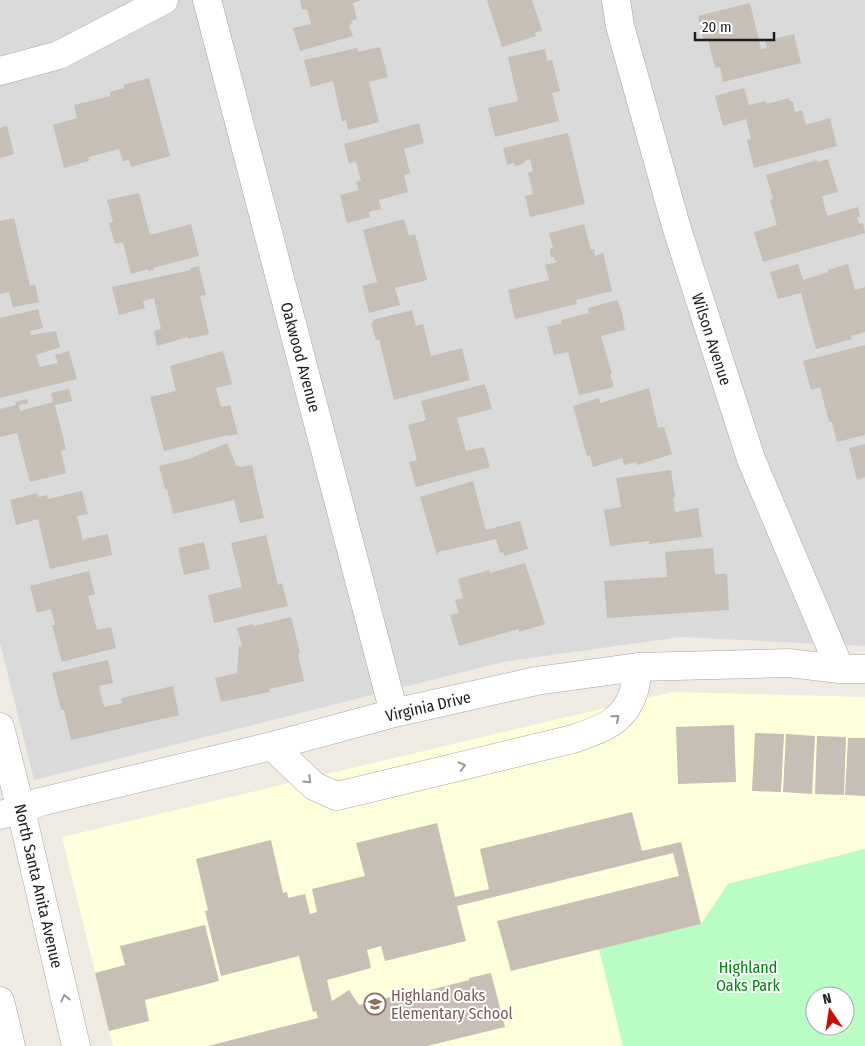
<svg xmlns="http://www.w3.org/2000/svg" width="865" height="1046" viewBox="0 0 865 1046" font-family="'Fira Sans Condensed',sans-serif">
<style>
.residential{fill:#dbdada}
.education{fill:#fdffdb}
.park{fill:#bafdc4;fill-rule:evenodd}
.building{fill:#c7beb5}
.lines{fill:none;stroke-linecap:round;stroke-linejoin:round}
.minor-casing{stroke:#a4a4a4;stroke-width:29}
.minor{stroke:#fff;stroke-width:28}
.oneway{stroke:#999}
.labels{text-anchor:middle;stroke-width:4;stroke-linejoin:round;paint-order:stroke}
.street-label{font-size:16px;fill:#1d1d1d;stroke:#fff}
.park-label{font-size:16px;fill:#038316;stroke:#fff}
.education-label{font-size:16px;fill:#785e54;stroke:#fff;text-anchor:start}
</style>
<rect width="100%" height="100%" fill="#efebe2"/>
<path class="residential" d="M 0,0 L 865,0 L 865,646 L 680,637 L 503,662 L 34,780 L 0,643 Z"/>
<path class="education" d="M 672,692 L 865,697 L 865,849 L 728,884 L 701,924 L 600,949 L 623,1046 L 113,1046 L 62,837 Z"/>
<path class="park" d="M 865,849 L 865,1046 L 623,1046 L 599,949 L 701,924 L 728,884 ZM 815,996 L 845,996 L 845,1026 L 815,1026 Z"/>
<path class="building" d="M 300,0 L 361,0 L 353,3 L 357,19 L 351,21 L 352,24 L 349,25 L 353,36 L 300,51 L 293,28 L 311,24 L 307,9 L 302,10 Z
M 487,0 L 532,0 L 542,30 L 535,33 L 536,36 L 502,47 Z
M 750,3 L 761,49 L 767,48 L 765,41 L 794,34 L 801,63 L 723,82 L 720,67 L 715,68 L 708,40 L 704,41 L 698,16 Z
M 380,47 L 388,77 L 369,82 L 379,122 L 348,130 L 346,120 L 342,122 L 333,81 L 311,87 L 304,60 L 357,48 L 358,52 Z
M 545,49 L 547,61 L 552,60 L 560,91 L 552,93 L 559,121 L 495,137 L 488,108 L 518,101 L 508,57 Z
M 149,78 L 170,156 L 131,167 L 129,160 L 123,161 L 119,149 L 88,157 L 89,161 L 64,168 L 53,125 L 77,118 L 74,105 L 110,96 L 110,92 L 124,88 L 123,85 Z
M 744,88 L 749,105 L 765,101 L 767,104 L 789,98 L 789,101 L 793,102 L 795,112 L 802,110 L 806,125 L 830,118 L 837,146 L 754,168 L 747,140 L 751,139 L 746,119 L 723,126 L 715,96 Z
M 419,123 L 424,143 L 404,149 L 410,173 L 404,175 L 408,192 L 379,200 L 381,209 L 369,212 L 370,217 L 347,223 L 340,195 L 359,190 L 356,182 L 361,181 L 356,162 L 349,163 L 344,144 Z
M 7,126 L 14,154 L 0,158 L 0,128 Z
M 568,133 L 585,204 L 530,217 L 525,196 L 533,194 L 528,173 L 533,171 L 530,159 L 525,161 L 523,164 L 516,166 L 513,163 L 507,165 L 503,148 Z
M 828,159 L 838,192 L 822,196 L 827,216 L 858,207 L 860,217 L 857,217 L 859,224 L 863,223 L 865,233 L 763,262 L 754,232 L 777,225 L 770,200 L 773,199 L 766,175 L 817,160 L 817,162 Z
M 139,193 L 150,235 L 191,224 L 199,256 L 153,268 L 154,270 L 148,271 L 148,269 L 131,274 L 123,242 L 115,244 L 109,223 L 113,222 L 107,200 Z
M 14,218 L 30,286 L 35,285 L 39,302 L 13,307 L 9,292 L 0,294 L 0,221 Z
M 404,219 L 409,236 L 415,234 L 427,280 L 395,288 L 400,305 L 369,313 L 362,286 L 377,282 L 363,230 Z
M 584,224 L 591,250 L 594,249 L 595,256 L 603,253 L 612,291 L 576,300 L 577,304 L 515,319 L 508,290 L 549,280 L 545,265 L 557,262 L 553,257 L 551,258 L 550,252 L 551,248 L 553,248 L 549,233 Z
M 798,264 L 803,280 L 828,272 L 828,270 L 848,264 L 855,290 L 865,287 L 865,332 L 851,336 L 852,339 L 816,349 L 801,293 L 778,299 L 770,272 Z
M 199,266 L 206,295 L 200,296 L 209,334 L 188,339 L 188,337 L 157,346 L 154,331 L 161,329 L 154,298 L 143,301 L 145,308 L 119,315 L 112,287 L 191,270 L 191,268 Z
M 617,300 L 622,312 L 625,330 L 601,336 L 612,374 L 610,374 L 614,387 L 579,395 L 568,352 L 554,355 L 547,327 L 562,323 L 561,320 L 589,313 L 588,308 Z
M 38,309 L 43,328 L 30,331 L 31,335 L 56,331 L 60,347 L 36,355 L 40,367 L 58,363 L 55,355 L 69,351 L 77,379 L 0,398 L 0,318 Z
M 412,310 L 416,326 L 423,324 L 431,356 L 462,348 L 470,380 L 394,400 L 379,339 L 376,340 L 371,323 L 373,323 L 373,320 Z
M 865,345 L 865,435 L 837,442 L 832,422 L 829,422 L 820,387 L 811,390 L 803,361 Z
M 223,351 L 232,384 L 216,388 L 221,407 L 230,405 L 238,434 L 227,436 L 227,435 L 164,451 L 150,397 L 176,391 L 170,366 Z
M 485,384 L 492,409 L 457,418 L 466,451 L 484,447 L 490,467 L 416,487 L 409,462 L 417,460 L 408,425 L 426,420 L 421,401 Z
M 649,388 L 658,428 L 664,427 L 672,454 L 637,465 L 636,462 L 624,465 L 622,458 L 593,467 L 590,455 L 587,456 L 573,406 L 599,398 L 600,403 Z
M 69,389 L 72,401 L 55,405 L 66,449 L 61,451 L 66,473 L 30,482 L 17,433 L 0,437 L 0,409 L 16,405 L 15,402 L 27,399 L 28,403 L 19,405 L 20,411 L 53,402 L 51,393 Z
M 227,443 L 236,465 L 241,467 L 252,465 L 264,518 L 240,523 L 234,500 L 173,514 L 167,489 L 165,489 L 159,466 L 189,459 Z
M 865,444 L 865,477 L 857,480 L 849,448 Z
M 671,470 L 675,497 L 673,497 L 675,512 L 698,508 L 702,537 L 649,544 L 649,541 L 610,546 L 604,510 L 621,507 L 616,478 Z
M 473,481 L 486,530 L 520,521 L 528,549 L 504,556 L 503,552 L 500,553 L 496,539 L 438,552 L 439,555 L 437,555 L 420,497 Z
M 82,491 L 88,514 L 77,516 L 83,541 L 85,539 L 108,534 L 112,555 L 50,569 L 38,519 L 16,525 L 10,500 L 37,493 L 38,497 L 47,495 L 48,499 Z
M 266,535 L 278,585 L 282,583 L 288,606 L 214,623 L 208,595 L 242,587 L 231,543 Z
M 204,542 L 210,569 L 184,575 L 178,548 Z
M 713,548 L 715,574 L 727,574 L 729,610 L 607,618 L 604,581 L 667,577 L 665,552 Z
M 525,563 L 545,624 L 519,632 L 519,629 L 459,646 L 450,615 L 459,613 L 455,600 L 463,598 L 458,579 L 489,570 L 490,573 Z
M 89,571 L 95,594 L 88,596 L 97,630 L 111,627 L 116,648 L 62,662 L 52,625 L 55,625 L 51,609 L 37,613 L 30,586 Z
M 291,617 L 300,653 L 298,654 L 304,681 L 269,689 L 270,692 L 221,702 L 215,678 L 237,673 L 239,646 L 242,646 L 237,628 L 253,624 L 254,626 Z
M 108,660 L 113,683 L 99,686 L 104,707 L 122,703 L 121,698 L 173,686 L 179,715 L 71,740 L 64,710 L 61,710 L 52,673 Z
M 734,725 L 736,782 L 678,784 L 676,727 Z
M 755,733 L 784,734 L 781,792 L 752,791 Z
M 786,734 L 815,736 L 812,794 L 783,792 Z
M 817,736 L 846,737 L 844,795 L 815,794 Z
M 848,738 L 865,738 L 865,796 L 845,795 Z
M 632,812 L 642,851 L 681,842 L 701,924 L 511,971 L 497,921 L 679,876 L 673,853 L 457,906 L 466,941 L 385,961 L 381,946 L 367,950 L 371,968 L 327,980 L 332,1001 L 349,990 L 359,1005 L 394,996 L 395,999 L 469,980 L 469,978 L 491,973 L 505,1027 L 427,1046 L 208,1046 L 318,1018 L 316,1011 L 313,1012 L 299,956 L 221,976 L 205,911 L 208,910 L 196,859 L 271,840 L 283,893 L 287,892 L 288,898 L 305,894 L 310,914 L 317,912 L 312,889 L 365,876 L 356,843 L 437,823 L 455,897 L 489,889 L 480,849 Z
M 205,925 L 219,981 L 145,1000 L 149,1021 L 109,1031 L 95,973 L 125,965 L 120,946 Z"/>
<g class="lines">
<g class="minor-casing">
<path id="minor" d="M 207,0 L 394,713
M 616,0 L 620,26 L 677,229 L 751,459 L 840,669
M 0,71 L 59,55 L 164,0
M 0,727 L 21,810 L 76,1046
M 272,746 L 314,786 L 336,796 L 354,792 L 573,739 C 599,730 623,723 633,694 C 636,686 637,676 638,667
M 0,815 L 21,810 L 40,802 L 272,746 L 394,713 L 536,681 L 638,667 L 788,663 L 840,669 L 865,669
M 0,1001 L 11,1046"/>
</g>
<use href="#minor" class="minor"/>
</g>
<defs><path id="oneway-chevron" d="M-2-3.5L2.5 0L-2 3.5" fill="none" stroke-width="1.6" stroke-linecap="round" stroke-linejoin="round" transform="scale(1.25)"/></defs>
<g class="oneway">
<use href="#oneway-chevron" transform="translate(616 718) rotate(-40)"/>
<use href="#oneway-chevron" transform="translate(462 766) rotate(-14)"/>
<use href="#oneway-chevron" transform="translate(308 780) rotate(44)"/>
<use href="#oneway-chevron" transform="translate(65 998) rotate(-103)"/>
</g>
<defs>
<g id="school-ring" transform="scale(1.125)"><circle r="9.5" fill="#fff" stroke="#8d6e63" stroke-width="1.5"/><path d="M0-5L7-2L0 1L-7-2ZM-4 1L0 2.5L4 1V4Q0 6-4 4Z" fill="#8d6e63"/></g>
</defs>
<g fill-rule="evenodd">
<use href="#school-ring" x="375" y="1004"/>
</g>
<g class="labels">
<g class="street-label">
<text transform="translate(712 339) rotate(72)" y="6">Wilson Avenue</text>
<text transform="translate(301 357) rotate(75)" y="6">Oakwood Avenue</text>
<text transform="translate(428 706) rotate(-13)" y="6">Virginia Drive</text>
<text transform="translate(39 886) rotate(77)" y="6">North Santa Anita Avenue</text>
</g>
<g class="park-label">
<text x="748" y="973">Highland<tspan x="748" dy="18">Oaks Park</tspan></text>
</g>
<g class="education-label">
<text x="391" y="1001">Highland Oaks<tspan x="391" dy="18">Elementary School</tspan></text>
</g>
</g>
<g transform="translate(830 1011) rotate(347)"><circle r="24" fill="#ffffff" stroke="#a5a5a5"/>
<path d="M0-4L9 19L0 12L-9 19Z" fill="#ca0d00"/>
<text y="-8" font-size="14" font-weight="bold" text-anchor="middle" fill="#1d1d1d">N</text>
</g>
<path d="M695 32v8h79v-8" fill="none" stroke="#1d1d1d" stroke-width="2.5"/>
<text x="702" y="32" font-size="15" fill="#1d1d1d" stroke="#ffffff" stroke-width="4" paint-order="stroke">20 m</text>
</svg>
